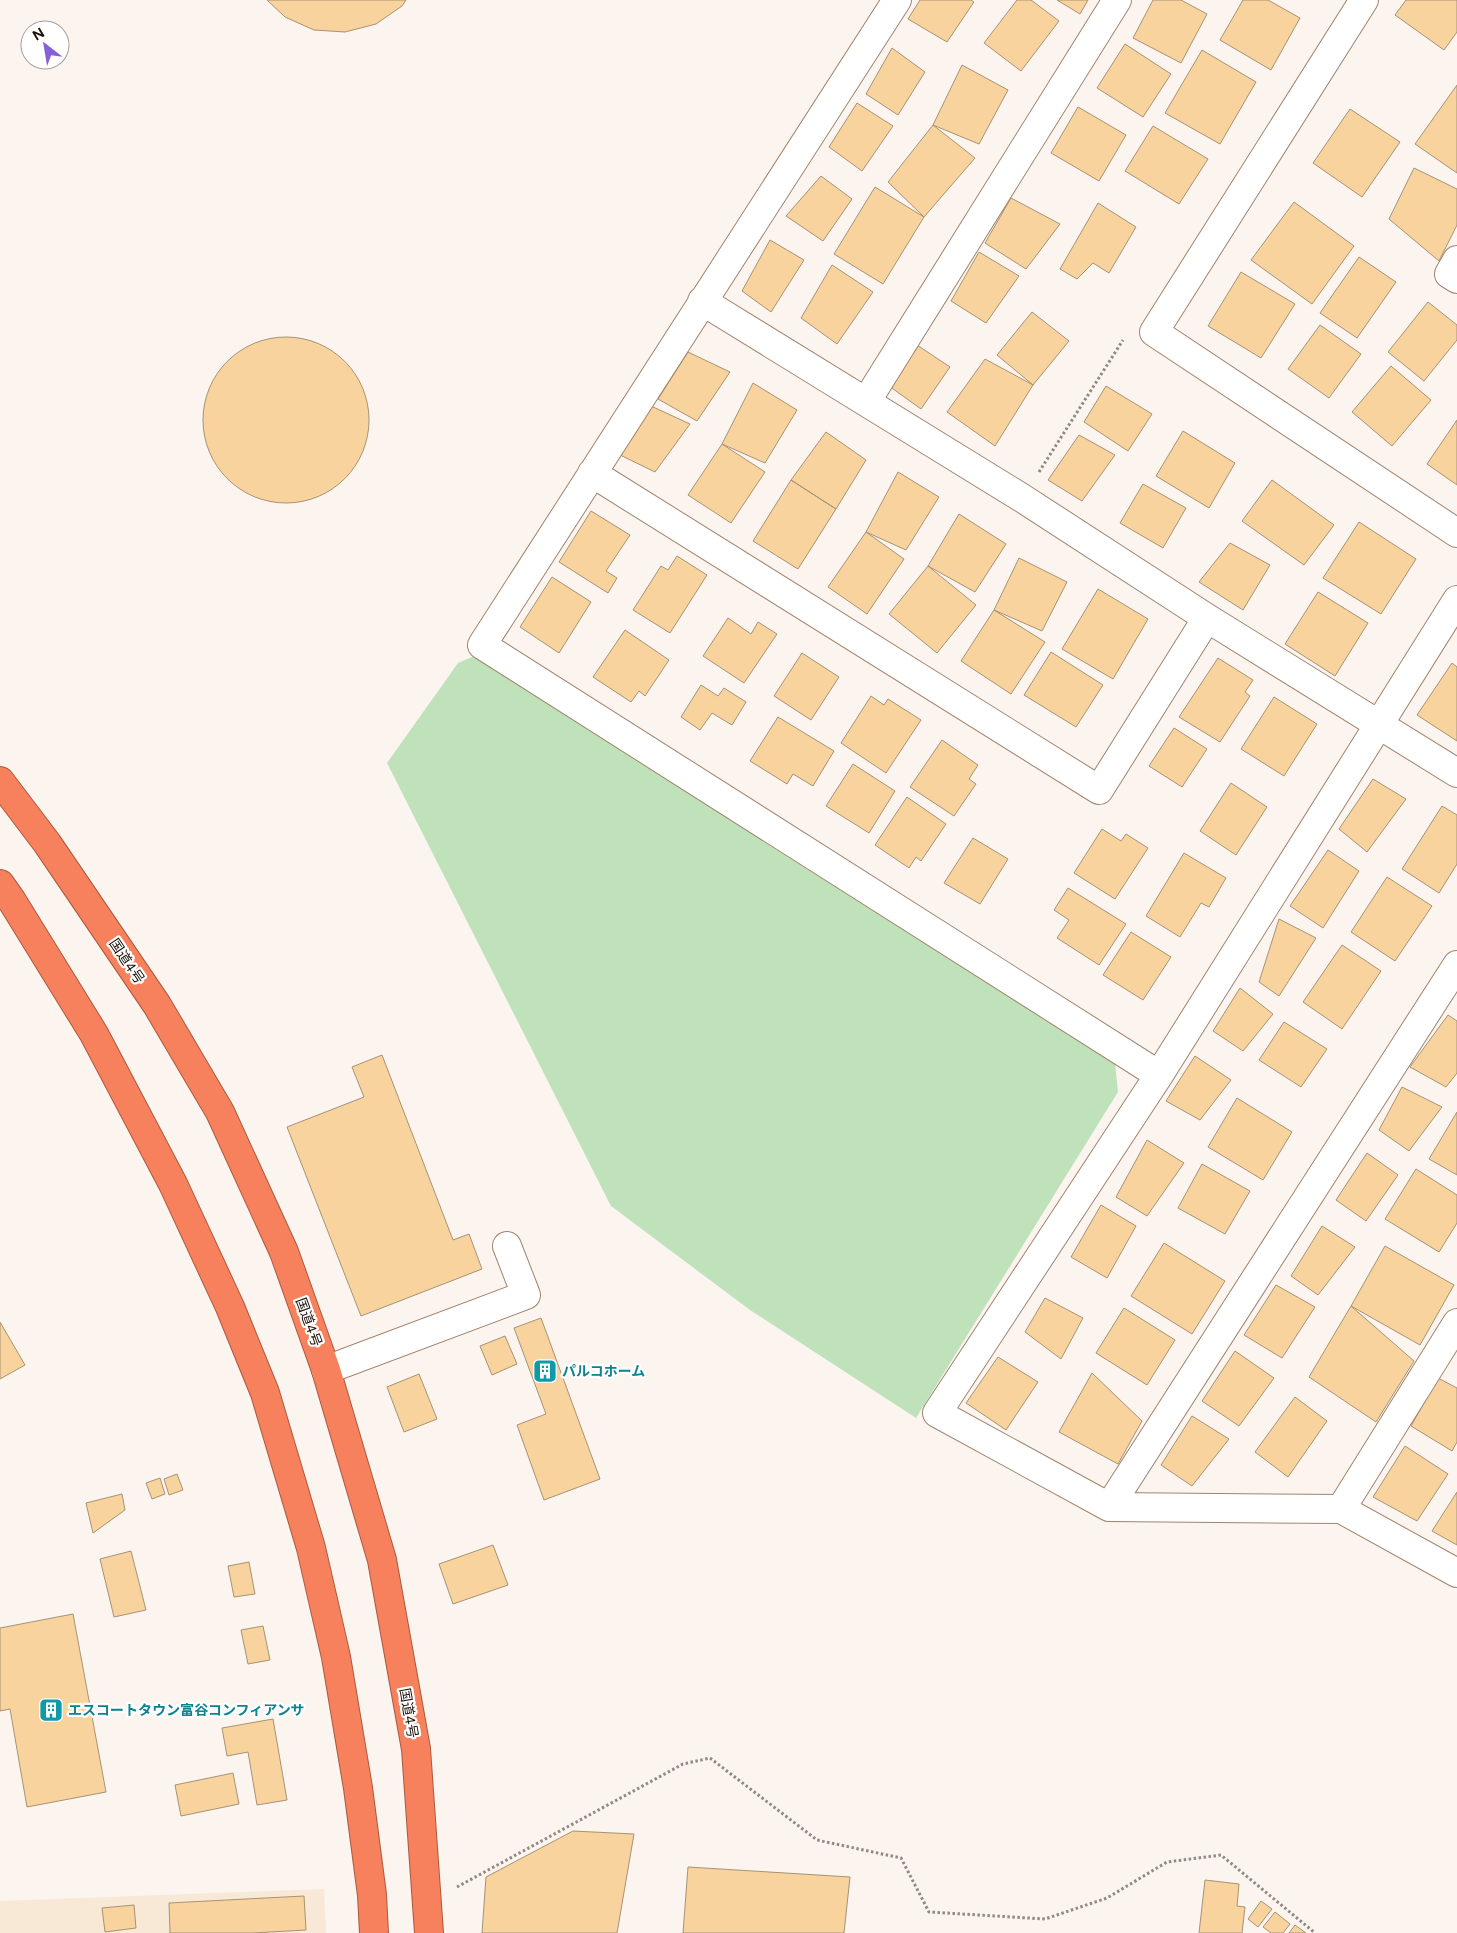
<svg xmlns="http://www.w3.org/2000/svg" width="1457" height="1933" viewBox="0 0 1457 1933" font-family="Figtree,'Noto Sans JP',sans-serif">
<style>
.industrial{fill:#f8e9d6}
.green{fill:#c0e2bb}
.building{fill:#f9d39e;stroke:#a79274}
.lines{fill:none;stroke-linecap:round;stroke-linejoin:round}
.minor-casing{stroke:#a1846d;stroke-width:30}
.highway-casing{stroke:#aa593f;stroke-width:30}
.path{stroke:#928983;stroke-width:3;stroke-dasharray:2.5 2.5;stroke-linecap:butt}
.minor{stroke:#fff;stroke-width:28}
.highway{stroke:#f7815d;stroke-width:28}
.labels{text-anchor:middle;stroke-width:4.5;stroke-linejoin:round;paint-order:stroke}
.street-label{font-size:14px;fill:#1a0f07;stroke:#fff}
.culture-label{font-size:14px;font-weight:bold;fill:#0d838f;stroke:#fff;text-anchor:start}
</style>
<rect width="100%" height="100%" fill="#fbf4ef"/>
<path class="industrial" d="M 324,1889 L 326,1933 L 0,1933 L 0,1901 Z"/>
<path class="green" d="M 474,656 L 1115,1063 L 1118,1092 L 916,1418 L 750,1310 L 611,1206 L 387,763 L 458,663 Z"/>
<path class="building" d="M 267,0 L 406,0 L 402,6 L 376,24 L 345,32 L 314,30 L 285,17 Z
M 920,0 L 971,0 L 974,2 L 947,42 L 908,19 Z
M 1017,0 L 1031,0 L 1059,21 L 1021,71 L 984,43 Z
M 1057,0 L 1088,0 L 1080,14 Z
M 1153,0 L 1181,0 L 1207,14 L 1181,63 L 1133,38 Z
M 1243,0 L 1268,0 L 1300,18 L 1271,70 L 1220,40 Z
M 1406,0 L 1457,0 L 1457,32 L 1444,50 L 1395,15 Z
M 1125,44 L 1171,74 L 1143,117 L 1097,88 Z
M 892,48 L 925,72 L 898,115 L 866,94 Z
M 1202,50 L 1256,82 L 1220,144 L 1165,113 Z
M 962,65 L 1008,90 L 979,144 L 933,125 Z
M 1457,85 L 1457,173 L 1415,144 Z
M 857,103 L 893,126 L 862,171 L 829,147 Z
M 1078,107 L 1126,135 L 1099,181 L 1051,153 Z
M 1350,109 L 1400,142 L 1362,197 L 1313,163 Z
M 933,125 L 975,158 L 924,217 L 888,182 Z
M 1153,126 L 1208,159 L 1179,204 L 1125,171 Z
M 1414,168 L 1457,189 L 1457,225 L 1439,261 L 1389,219 Z
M 821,176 L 852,199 L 823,241 L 786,216 Z
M 875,187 L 924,217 L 883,284 L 834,254 Z
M 1011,198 L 1060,224 L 1026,269 L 985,243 Z
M 1294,202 L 1354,246 L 1312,304 L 1251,260 Z
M 1098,203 L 1136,227 L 1109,273 L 1093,263 L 1077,279 L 1060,269 Z
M 770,240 L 804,260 L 771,312 L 742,291 Z
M 979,252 L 1019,276 L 986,323 L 951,301 Z
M 1359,257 L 1396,282 L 1357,338 L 1320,313 Z
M 832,265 L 873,292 L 837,344 L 801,318 Z
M 1241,272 L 1295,304 L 1261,358 L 1208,326 Z
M 1428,302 L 1457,325 L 1457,340 L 1424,381 L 1388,352 Z
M 1032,312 L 1069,341 L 1033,385 L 997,355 Z
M 1320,325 L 1361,354 L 1329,398 L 1288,369 Z
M203 420a83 83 0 1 1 166 0a83 83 0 1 1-166 0Z
M 917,345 L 950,367 L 921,409 L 889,386 Z
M 688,352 L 730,372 L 697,421 L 658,399 Z
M 985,359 L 1033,385 L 995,446 L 947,412 Z
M 1391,366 L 1431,400 L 1392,446 L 1352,412 Z
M 753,383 L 797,410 L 765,463 L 722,444 Z
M 1106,386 L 1152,414 L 1128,451 L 1084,422 Z
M 651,406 L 690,424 L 655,472 L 618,454 Z
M 1457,420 L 1457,485 L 1427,464 Z
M 1183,431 L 1235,463 L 1209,508 L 1156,476 Z
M 826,432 L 866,460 L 836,509 L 791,480 Z
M 1079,435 L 1115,455 L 1082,501 L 1048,480 Z
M 722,444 L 765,472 L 731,523 L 688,495 Z
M 898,472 L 939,497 L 906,550 L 866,532 Z
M 791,480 L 836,509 L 798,569 L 753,541 Z
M 1272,480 L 1334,525 L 1304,565 L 1242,521 Z
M 1143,484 L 1186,508 L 1163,548 L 1120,523 Z
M 591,511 L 630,535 L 606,571 L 617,578 L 608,593 L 559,562 Z
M 959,514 L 1006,544 L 975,592 L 928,566 Z
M 1359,522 L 1416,559 L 1381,614 L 1323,578 Z
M 866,532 L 904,559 L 867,614 L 828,587 Z
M 1230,543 L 1270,565 L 1243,610 L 1199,582 Z
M 677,556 L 707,575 L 670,633 L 633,610 L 661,566 L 668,570 Z
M 1019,558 L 1067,582 L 1042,631 L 994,610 Z
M 928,566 L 976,605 L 937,653 L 889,614 Z
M 552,577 L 591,602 L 559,653 L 520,627 Z
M 1098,589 L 1148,619 L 1113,679 L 1062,649 Z
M 1318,592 L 1368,623 L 1335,676 L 1285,644 Z
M 994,610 L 1045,642 L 1011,694 L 961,661 Z
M 728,618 L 751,634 L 758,622 L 777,634 L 744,683 L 703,656 Z
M 625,630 L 669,660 L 645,696 L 639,691 L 631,702 L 593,677 Z
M 1051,652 L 1103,685 L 1076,727 L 1024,695 Z
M 802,653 L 839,677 L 811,720 L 774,696 Z
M 1218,658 L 1253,680 L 1245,692 L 1250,696 L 1220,742 L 1179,717 Z
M 1452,663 L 1457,667 L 1457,741 L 1417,715 Z
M 701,685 L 718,696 L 724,688 L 746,702 L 732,725 L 712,713 L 700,730 L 681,717 Z
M 871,696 L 884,705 L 888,699 L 921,720 L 886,773 L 841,743 Z
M 1274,697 L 1317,724 L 1284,776 L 1241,749 Z
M 778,717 L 834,751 L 813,786 L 793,774 L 787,784 L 750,761 Z
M 1174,728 L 1207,749 L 1182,787 L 1149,766 Z
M 942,740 L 978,765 L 969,779 L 976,784 L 954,816 L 910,787 Z
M 853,764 L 895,791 L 869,833 L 826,806 Z
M 1373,779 L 1406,799 L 1367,852 L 1339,829 Z
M 1231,783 L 1267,807 L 1236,855 L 1200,831 Z
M 907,797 L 946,824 L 921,861 L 916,857 L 909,868 L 875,845 Z
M 1442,806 L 1457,815 L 1457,864 L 1439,893 L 1402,869 Z
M 1102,829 L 1121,841 L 1126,834 L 1148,848 L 1115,899 L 1074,873 Z
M 973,838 L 1008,859 L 980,904 L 944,883 Z
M 1328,850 L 1359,871 L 1323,928 L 1290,906 Z
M 1184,853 L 1226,878 L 1209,907 L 1201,903 L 1180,937 L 1146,916 Z
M 1387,877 L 1432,906 L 1395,961 L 1351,932 Z
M 1068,888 L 1126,924 L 1099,965 L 1057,938 L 1069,920 L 1054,910 Z
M 1279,919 L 1316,938 L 1279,996 L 1259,982 Z
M 1131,932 L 1171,957 L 1143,1000 L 1103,975 Z
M 1342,945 L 1381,971 L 1342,1029 L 1303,1002 Z
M 1240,988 L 1273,1014 L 1243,1051 L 1213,1031 Z
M 1448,1015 L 1457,1021 L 1457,1073 L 1446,1087 L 1410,1067 Z
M 1284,1022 L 1327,1049 L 1301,1087 L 1259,1060 Z
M 382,1055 L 453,1240 L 469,1234 L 482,1269 L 361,1316 L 287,1127 L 364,1097 L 352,1067 Z
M 1195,1056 L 1231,1080 L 1200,1120 L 1166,1101 Z
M 1402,1087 L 1442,1107 L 1409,1151 L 1379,1130 Z
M 1237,1098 L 1292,1132 L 1263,1180 L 1208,1147 Z
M 1457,1112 L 1457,1175 L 1429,1159 Z
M 1147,1140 L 1184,1163 L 1147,1216 L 1116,1197 Z
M 1367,1153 L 1398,1175 L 1366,1221 L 1336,1200 Z
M 1202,1164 L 1250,1191 L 1225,1234 L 1178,1208 Z
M 1416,1169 L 1457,1195 L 1457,1223 L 1439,1252 L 1385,1219 Z
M 1101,1205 L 1136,1226 L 1107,1278 L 1071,1257 Z
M 1322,1226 L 1355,1247 L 1318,1295 L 1291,1276 Z
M 1164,1243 L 1225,1281 L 1192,1334 L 1131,1296 Z
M 1385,1246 L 1454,1285 L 1420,1345 L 1351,1306 Z
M 1276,1285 L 1315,1307 L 1282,1358 L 1244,1335 Z
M 1045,1298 L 1083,1318 L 1061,1359 L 1025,1332 Z
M 1351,1306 L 1414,1361 L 1376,1422 L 1309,1377 Z
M 1124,1308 L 1175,1340 L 1147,1385 L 1096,1353 Z
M 541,1318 L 600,1479 L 544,1500 L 517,1425 L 546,1414 L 514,1328 Z
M 0,1322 L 25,1365 L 0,1379 Z
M 505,1336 L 517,1364 L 492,1375 L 480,1346 Z
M 1235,1351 L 1274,1378 L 1239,1426 L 1202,1401 Z
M 998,1357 L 1038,1382 L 1006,1430 L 966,1403 Z
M 1092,1373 L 1142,1421 L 1118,1464 L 1059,1432 Z
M 419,1374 L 437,1419 L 404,1432 L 387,1387 Z
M 1438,1378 L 1457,1388 L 1457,1442 L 1452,1451 L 1411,1426 Z
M 1295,1397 L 1327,1421 L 1288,1477 L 1255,1452 Z
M 1192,1416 L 1229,1439 L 1192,1486 L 1161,1465 Z
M 1405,1446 L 1448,1474 L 1417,1521 L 1373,1497 Z
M 177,1474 L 183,1490 L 169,1495 L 164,1479 Z
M 160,1478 L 165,1494 L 152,1499 L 146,1483 Z
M 1457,1492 L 1457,1545 L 1432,1531 Z
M 122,1494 L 125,1510 L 93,1533 L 86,1503 Z
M 493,1545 L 508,1585 L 453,1604 L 439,1564 Z
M 131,1551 L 146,1610 L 114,1617 L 100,1559 Z
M 249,1562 L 255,1594 L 234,1597 L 228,1566 Z
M 73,1614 L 106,1792 L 27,1807 L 10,1709 L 0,1711 L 0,1628 Z
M 263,1626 L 270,1660 L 248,1664 L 241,1630 Z
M 273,1719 L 287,1800 L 257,1805 L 248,1752 L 227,1756 L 222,1728 Z
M 233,1773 L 239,1804 L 181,1816 L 175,1785 Z
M 573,1831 L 634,1834 L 617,1933 L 482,1933 L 486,1877 Z
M 688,1867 L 850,1877 L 844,1933 L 683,1933 Z
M 1205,1880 L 1239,1884 L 1237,1906 L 1245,1907 L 1242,1933 L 1199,1933 Z
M 304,1896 L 306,1930 L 252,1933 L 170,1933 L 169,1903 Z
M 1261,1901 L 1272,1909 L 1258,1927 L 1248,1919 Z
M 134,1905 L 136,1928 L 105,1932 L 102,1908 Z
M 1275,1912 L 1290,1924 L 1283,1933 L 1271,1933 L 1263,1927 Z
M 1295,1925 L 1306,1933 L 1289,1933 Z"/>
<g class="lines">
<g class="minor-casing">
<path id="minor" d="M 897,0 L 482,645 L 1159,1075
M 1364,0 L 1154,332 L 1457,533
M 1457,260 L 1449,274 L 1457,279
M 702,301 L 1022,498 L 1207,618 L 1457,773
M 866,402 L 1117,0
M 592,473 L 1099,790 L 1207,618
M 1457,600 L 1159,1075 L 937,1413 L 1109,1507 L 1457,965
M 1457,1323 L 1341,1509 L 1457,1573
M 326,1370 L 526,1295 L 507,1246
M 1109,1507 L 1341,1509"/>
</g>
<g class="highway-casing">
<path id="highway" d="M 0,781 L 47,843 L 157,1005 L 220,1112 L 284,1252 L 326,1370 L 382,1560 L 416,1749 L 429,1933
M 0,884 L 12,901 L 94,1034 L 173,1184 L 230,1307 L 265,1393 L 311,1548 L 336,1657 L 358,1788 L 372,1895 L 374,1933"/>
</g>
<path class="path" d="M 1039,472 L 1123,340
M 457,1887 L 683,1764 L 710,1758 L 817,1840 L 901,1858 L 929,1912 L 1045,1919 L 1107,1898 L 1167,1862 L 1221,1855 L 1315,1933"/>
<use href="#minor" class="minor"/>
<use href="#highway" class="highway"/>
</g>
<defs>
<g id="building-square" transform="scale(1.25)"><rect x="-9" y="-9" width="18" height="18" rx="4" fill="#0f9aa8" stroke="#fff"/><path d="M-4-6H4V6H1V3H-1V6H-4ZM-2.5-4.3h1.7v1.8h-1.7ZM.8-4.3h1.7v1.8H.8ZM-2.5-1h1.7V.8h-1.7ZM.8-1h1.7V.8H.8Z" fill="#fff"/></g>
</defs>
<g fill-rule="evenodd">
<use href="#building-square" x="545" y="1371"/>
<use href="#building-square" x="51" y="1710"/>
</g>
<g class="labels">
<g class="street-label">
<text transform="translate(127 961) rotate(56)" y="5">国道4号</text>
<text transform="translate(309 1322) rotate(70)" y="5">国道4号</text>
<text transform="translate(409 1713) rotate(80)" y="5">国道4号</text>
</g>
<g class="culture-label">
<text x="562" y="1376">パルコホーム</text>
<text x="68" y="1715">エスコートタウン富谷コンフィアンサ</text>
</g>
</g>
<g transform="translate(45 45) rotate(329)"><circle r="24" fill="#ffffff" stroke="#a39f9c"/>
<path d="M0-4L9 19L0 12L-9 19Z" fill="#8660db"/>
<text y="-8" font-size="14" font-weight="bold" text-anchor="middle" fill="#1a0f07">N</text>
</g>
</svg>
